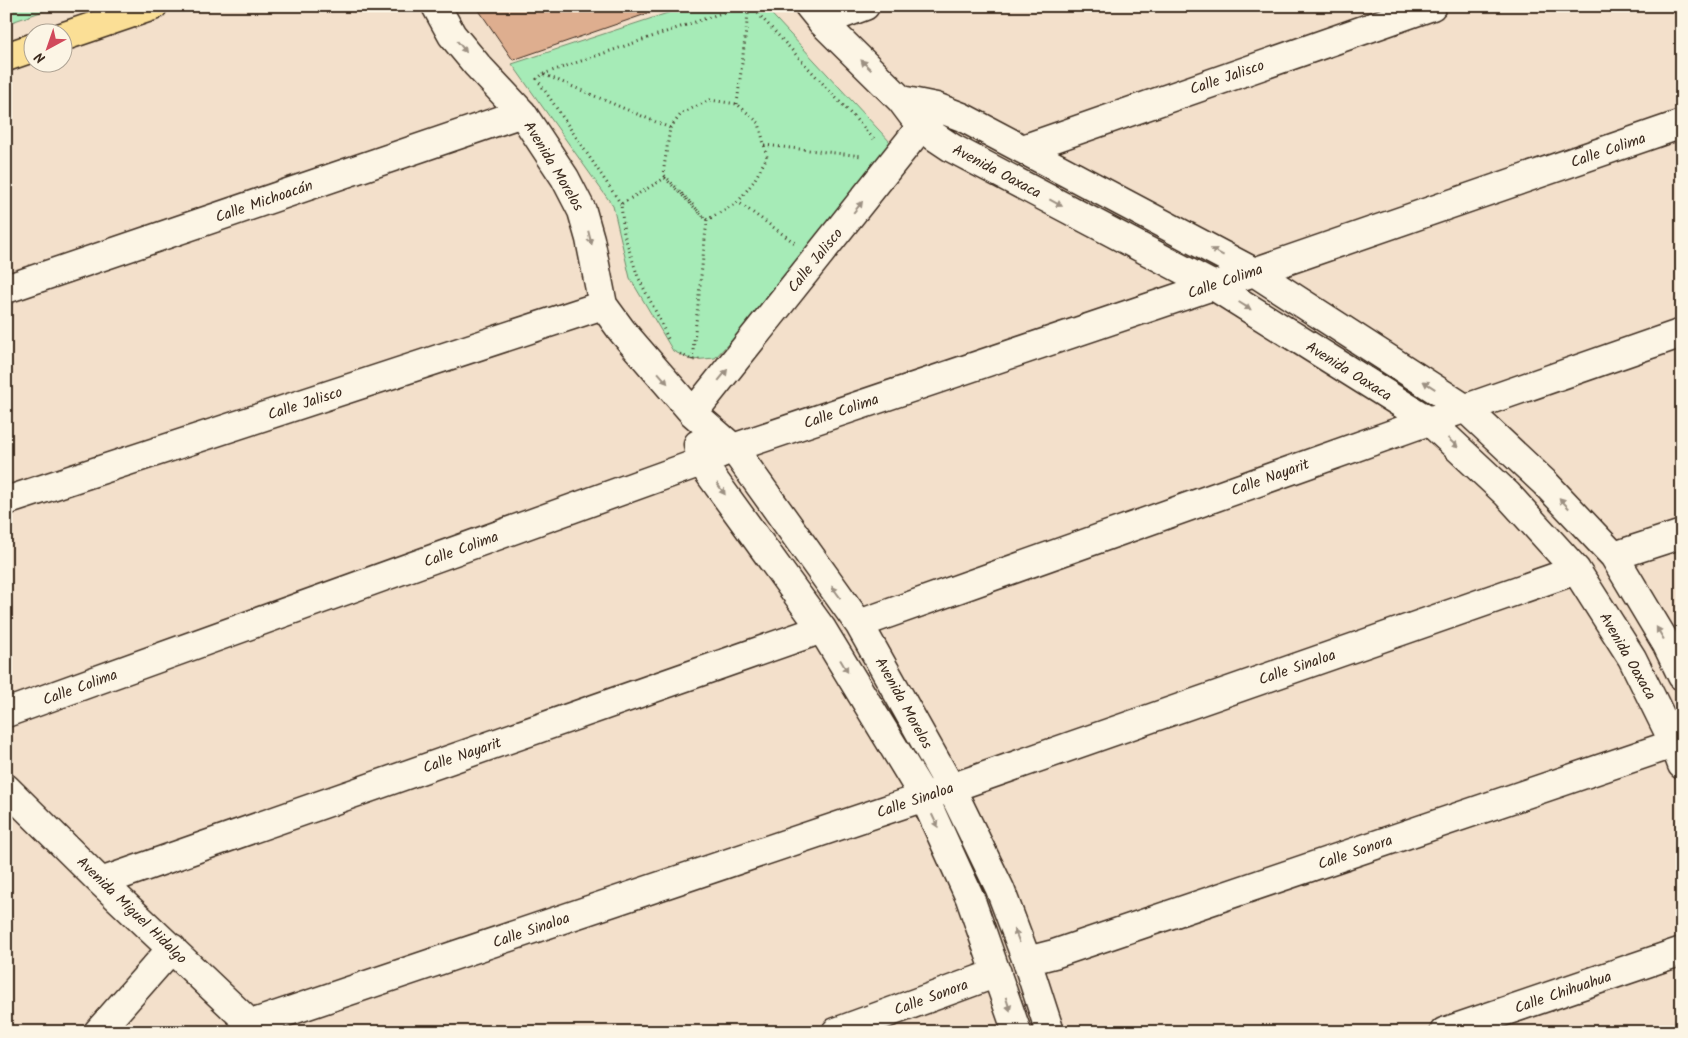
<svg xmlns="http://www.w3.org/2000/svg" width="1688" height="1038" viewBox="0 0 1688 1038" font-family="Kalam,sans-serif">
<style>
.green{fill:#a6ebb7;stroke:#708a6a}
.building{fill:#deae8f;stroke:#3b2a1e}
.lines{fill:none;stroke-linecap:round;stroke-linejoin:round}
.minor-casing{stroke:#3b2a1e;stroke-width:31}
.major-casing{stroke:#3b2a1e;stroke-width:31}
.path{stroke:#3b2a1e;stroke-width:3;stroke-dasharray:1 4;stroke-linecap:butt}
.minor{stroke:#fcf5e5;stroke-width:28}
.major{stroke:#fbdf96;stroke-width:28}
.oneway{fill:#9c9082}
.labels{text-anchor:middle;stroke-width:4;stroke-linejoin:round;paint-order:stroke}
.street-label{font-size:15px;fill:#3b2a1e;stroke:#fcf5e5}
</style>
<rect width="100%" height="100%" fill="#f3e0cb"/>
<filter id="ink" filterUnits="userSpaceOnUse"><feTurbulence type="fractalNoise" baseFrequency=".02" numOctaves="2"/><feDisplacementMap in="SourceGraphic" scale="10" xChannelSelector="R" yChannelSelector="G"/><feConvolveMatrix kernelMatrix="1 2 1 2 8 2 1 2 1" color-interpolation-filters="sRGB"/></filter>
<g filter="url(#ink)">
<path class="green" d="M 6,6 L 58,6 L 6,24 Z
M 689,6 L 764,6 L 904,157 L 715,358 L 692,360 L 673,351 L 630,278 L 613,206 L 512,64 Z"/>
<path class="building" d="M 476,6 L 669,6 L 513,60 Z"/>
<g class="lines">
<g class="minor-casing">
<path id="minor" d="M 436,6 L 452,35 L 477,65 L 522,113 L 565,178 L 582,211 L 590,239 L 603,305 L 622,331 L 693,413 L 733,448 L 859,624 L 951,788 L 1000,889 L 1027,961 L 1050,1032
M 809,6 L 822,22 L 901,100 L 922,128 L 952,148 L 1212,285 L 1429,421 L 1507,494 L 1576,570 L 1632,658 L 1674,743 L 1682,765
M 822,22 L 865,6
M 901,100 L 936,107 L 962,117 L 1254,272 L 1466,409 L 1545,483 L 1614,556 L 1666,643 L 1682,676
M 1023,149 L 1432,6
M 6,289 L 522,113
M 693,413 L 932,113
M 698,444 L 701,462 L 822,629 L 924,797 L 970,898 L 1017,1032
M 6,501 L 603,305
M 1614,556 L 1682,534
M 859,624 L 1429,421 L 1682,333
M 6,713 L 701,462 L 733,448 L 1254,272 L 1682,124
M 6,788 L 101,882 L 259,1032
M 101,882 L 822,629
M 1027,961 L 1054,954 L 1682,741
M 98,1032 L 172,948
M 245,1032 L 251,1024 L 951,788 L 1576,570
M 836,1032 L 997,973
M 1444,1032 L 1682,951"/>
</g>
<g class="major-casing">
<path id="major" d="M 62,37 L 153,6
M 6,57 L 32,48"/>
</g>
<path class="path" d="M 751,6 L 875,140
M 543,74 L 742,6
M 737,104 L 749,6
M 670,128 L 682,113 L 710,100 L 737,104 L 759,123 L 767,157 L 754,181 L 738,202
M 764,145 L 862,156
M 621,204 L 537,79 L 543,74 L 670,128 L 663,174 L 707,220 L 665,178 L 621,204 L 624,234 L 638,277 L 658,316 L 669,341
M 680,354 L 692,360 L 700,359
M 692,360 L 707,220 L 738,202 L 795,243"/>
<use href="#minor" class="minor"/>
<use href="#major" class="major"/>
</g>
<defs><path id="oneway-solid" d="M-6-.8H1V-3.2L6.5 0L1 3.2V.8H-6Z" transform="scale(1.25)"/></defs>
<g class="oneway">
<use href="#oneway-solid" transform="translate(462 47) rotate(51)"/>
<use href="#oneway-solid" transform="translate(866 65) rotate(-135)"/>
<use href="#oneway-solid" transform="translate(1056 203) rotate(28)"/>
<use href="#oneway-solid" transform="translate(858 207) rotate(-51)"/>
<use href="#oneway-solid" transform="translate(590 238) rotate(76)"/>
<use href="#oneway-solid" transform="translate(1217 252) rotate(-152)"/>
<use href="#oneway-solid" transform="translate(1245 306) rotate(32)"/>
<use href="#oneway-solid" transform="translate(723 375) rotate(-51)"/>
<use href="#oneway-solid" transform="translate(663 378) rotate(49)"/>
<use href="#oneway-solid" transform="translate(1429 385) rotate(-147)"/>
<use href="#oneway-solid" transform="translate(1453 443) rotate(43)"/>
<use href="#oneway-solid" transform="translate(721 489) rotate(54)"/>
<use href="#oneway-solid" transform="translate(1564 503) rotate(-133)"/>
<use href="#oneway-solid" transform="translate(836 592) rotate(-126)"/>
<use href="#oneway-solid" transform="translate(1660 633) rotate(-121)"/>
<use href="#oneway-solid" transform="translate(844 666) rotate(59)"/>
<use href="#oneway-solid" transform="translate(935 821) rotate(65)"/>
<use href="#oneway-solid" transform="translate(1017 936) rotate(-111)"/>
<use href="#oneway-solid" transform="translate(1008 1004) rotate(72)"/>
</g>
</g>
<g class="labels">
<g class="street-label">
<text transform="translate(1227 77) rotate(-19)" y="5">Calle Jalisco</text>
<text transform="translate(1608 150) rotate(-19)" y="5">Calle Colima</text>
<text transform="translate(554 166) rotate(59)" y="5">Avenida Morelos</text>
<text transform="translate(997 171) rotate(28)" y="5">Avenida Oaxaca</text>
<text transform="translate(264 201) rotate(-19)" y="5">Calle Michoacán</text>
<text transform="translate(815 260) rotate(-51)" y="5">Calle Jalisco</text>
<text transform="translate(1225 281) rotate(-19)" y="5">Calle Colima</text>
<text transform="translate(1349 371) rotate(32)" y="5">Avenida Oaxaca</text>
<text transform="translate(305 403) rotate(-18)" y="5">Calle Jalisco</text>
<text transform="translate(841 411) rotate(-19)" y="5">Calle Colima</text>
<text transform="translate(1270 477) rotate(-20)" y="5">Calle Nayarit</text>
<text transform="translate(461 549) rotate(-20)" y="5">Calle Colima</text>
<text transform="translate(1628 656) rotate(60)" y="5">Avenida Oaxaca</text>
<text transform="translate(1297 667) rotate(-19)" y="5">Calle Sinaloa</text>
<text transform="translate(80 687) rotate(-20)" y="5">Calle Colima</text>
<text transform="translate(904 703) rotate(61)" y="5">Avenida Morelos</text>
<text transform="translate(462 755) rotate(-19)" y="5">Calle Nayarit</text>
<text transform="translate(915 800) rotate(-19)" y="5">Calle Sinaloa</text>
<text transform="translate(1355 852) rotate(-19)" y="5">Calle Sonora</text>
<text transform="translate(132 910) rotate(44)" y="5">Avenida Miguel Hidalgo</text>
<text transform="translate(531 930) rotate(-19)" y="5">Calle Sinaloa</text>
<text transform="translate(1563 992) rotate(-19)" y="5">Calle Chihuahua</text>
<text transform="translate(931 997) rotate(-20)" y="5">Calle Sonora</text>
</g>
</g>
<rect width="1688" height="1038" fill="none" stroke="#fcf5e5" stroke-width="25"/>
<rect x="12" y="12" width="1663" height="1013" fill="none" stroke="#3b2a1e" stroke-width="2" filter="url(#ink)"/>
<g transform="translate(48 48) rotate(220)"><circle r="24" fill="#fcf5e5" stroke="#afa495"/>
<path d="M0-4L9 19L0 12L-9 19Z" fill="#d1495b"/>
<text y="-8" font-size="14" font-weight="bold" text-anchor="middle" fill="#3b2a1e">N</text>
</g>
</svg>
